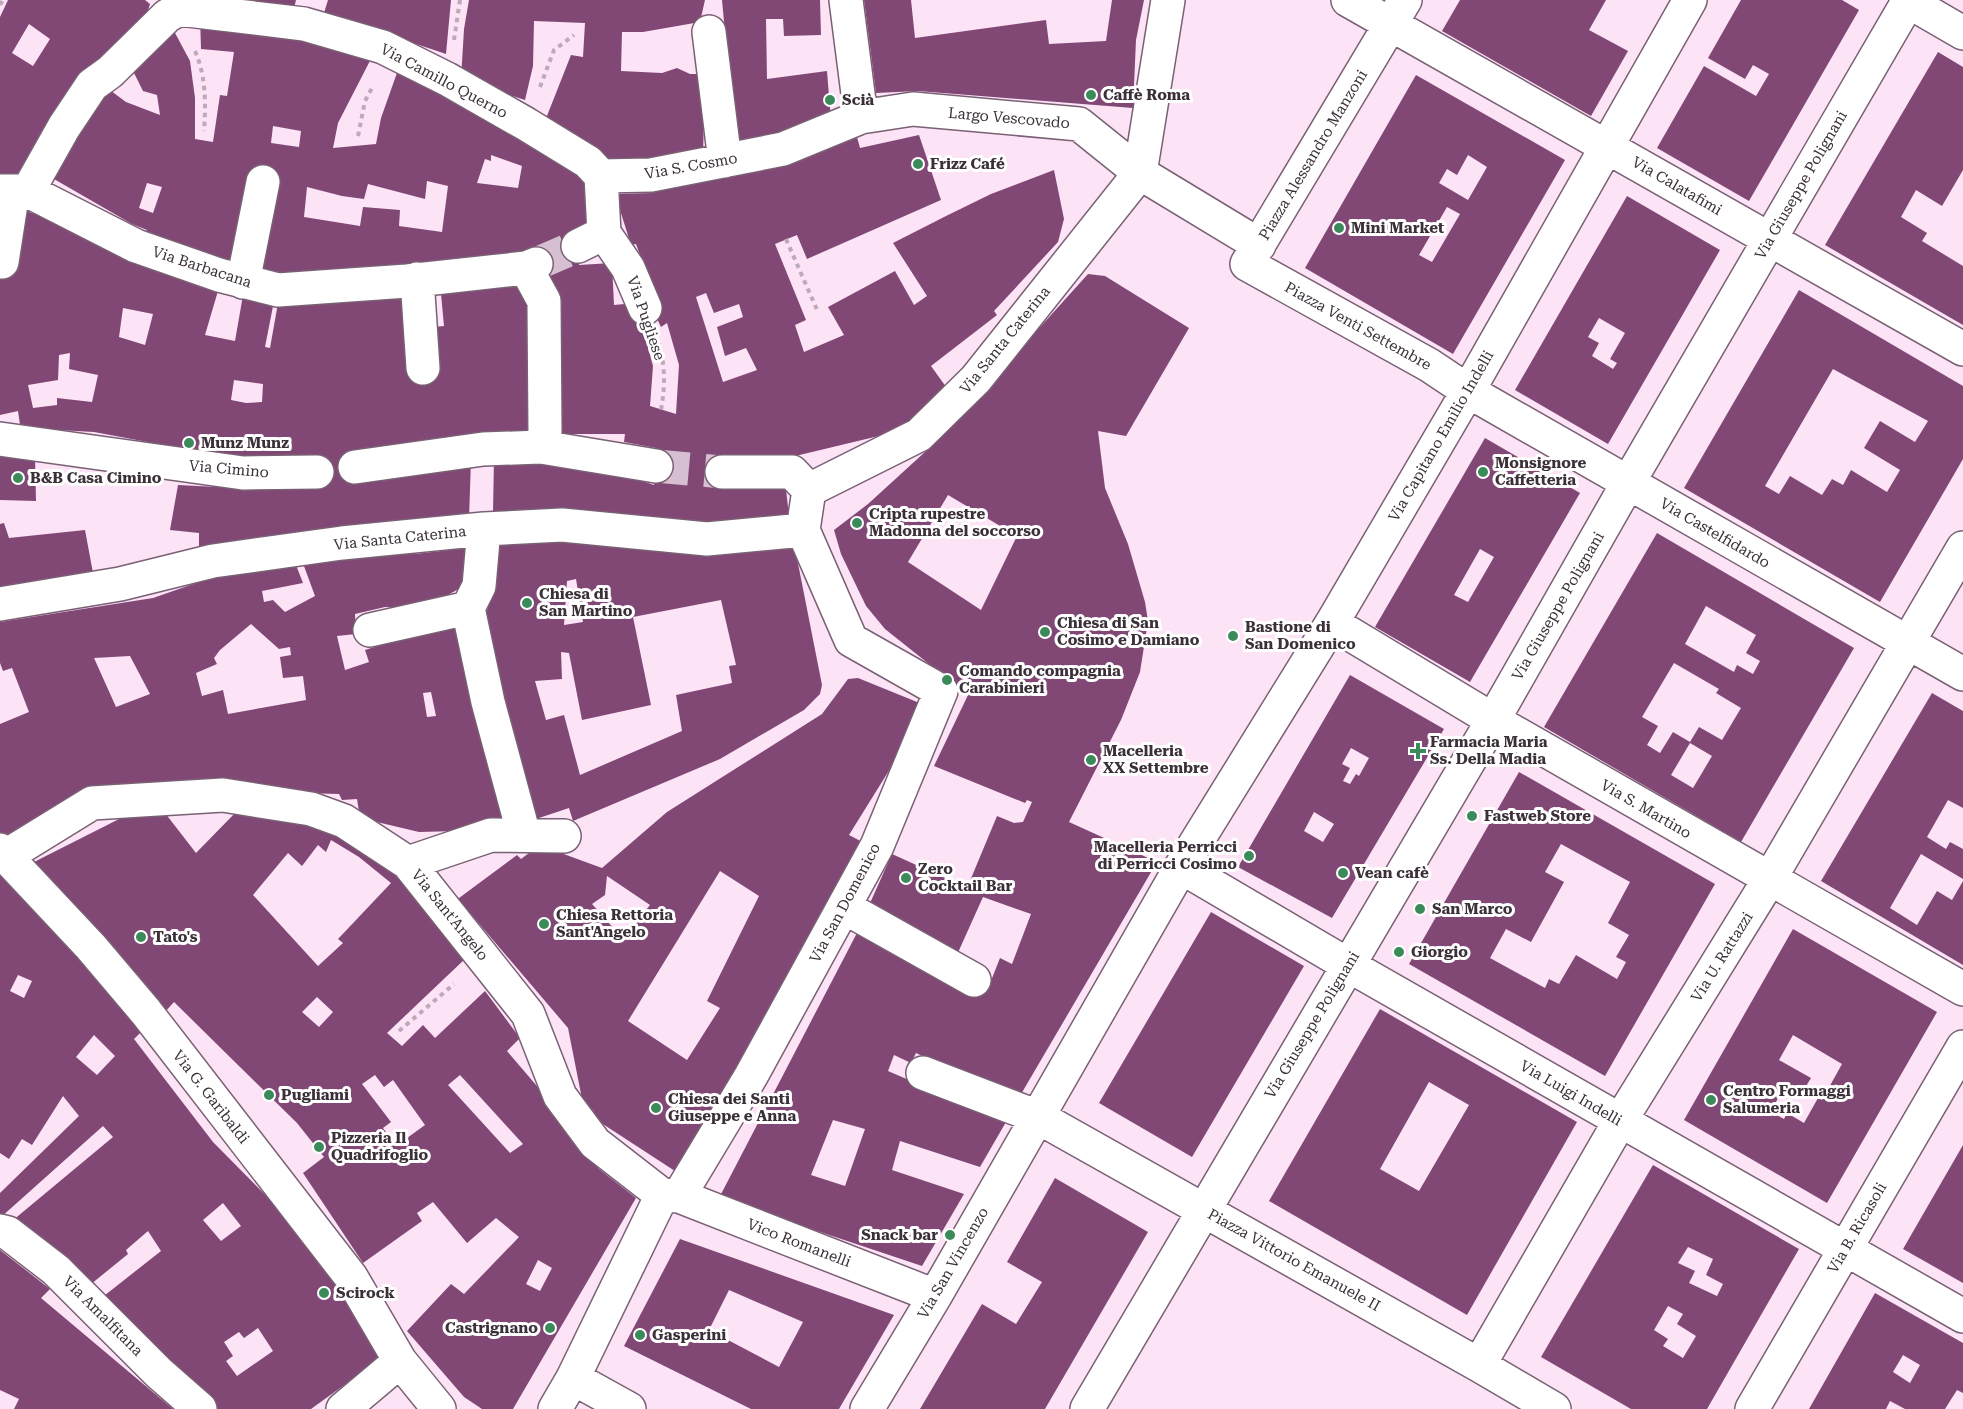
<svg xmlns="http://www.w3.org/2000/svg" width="1963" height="1409" viewBox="0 0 1963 1409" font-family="'Roboto Serif',serif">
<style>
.building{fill:#814876;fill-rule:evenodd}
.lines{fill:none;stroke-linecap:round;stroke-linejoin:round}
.minor-tunnel{stroke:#d5bfd0;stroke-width:33;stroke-dasharray:33 16;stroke-linecap:butt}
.minor-casing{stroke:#7a6074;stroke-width:36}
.path{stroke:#bda9b8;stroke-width:4;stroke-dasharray:4.5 4.5;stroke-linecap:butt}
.minor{stroke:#fff;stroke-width:33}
.poi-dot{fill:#3a8a5a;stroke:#fff;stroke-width:2}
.labels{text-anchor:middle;stroke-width:6;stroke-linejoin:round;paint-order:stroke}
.street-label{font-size:15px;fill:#3b3039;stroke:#fff}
.poi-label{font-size:15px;font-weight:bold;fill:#3b3039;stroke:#fff;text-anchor:start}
</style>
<rect width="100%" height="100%" fill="#fce3f6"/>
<path class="building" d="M 8,0 L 145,0 L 150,4 L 143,26 L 21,181 L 0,175 L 0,17 ZM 29,24 L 50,39 L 33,66 L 12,53 Z
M 205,0 L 296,0 L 293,12 Z
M 328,0 L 451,0 L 446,54 L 324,13 Z
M 469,0 L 705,0 L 700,22 L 643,32 L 622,32 L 621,71 L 662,73 L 677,68 L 690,74 L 699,74 L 704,112 L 703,157 L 652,162 L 598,157 L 543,126 L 571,55 L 583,57 L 585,23 L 534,21 L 533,66 L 525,100 L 461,79 L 464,29 Z
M 722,0 L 820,0 L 821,35 L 784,36 L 783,19 L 766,19 L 767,79 L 827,71 L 831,121 L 780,140 L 739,141 L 732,107 Z
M 864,0 L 911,0 L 915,38 L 1046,20 L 1049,44 L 1106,41 L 1112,0 L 1144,0 L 1136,40 L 1133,108 L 918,91 L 876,93 Z
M 1460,0 L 1606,0 L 1589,30 L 1628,51 L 1591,116 L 1442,31 Z
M 1741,0 L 1842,0 L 1859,10 L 1749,201 L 1657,148 L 1704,66 L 1756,96 L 1769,74 L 1753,65 L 1745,79 L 1708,58 Z
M 200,16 L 374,53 L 338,123 L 333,148 L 376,144 L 381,118 L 398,70 L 585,166 L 587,227 L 577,228 L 579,265 L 612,263 L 614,305 L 636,303 L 653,366 L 650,406 L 676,414 L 679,365 L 667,323 L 661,327 L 653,310 L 644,266 L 636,244 L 631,245 L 615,194 L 652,193 L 855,130 L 860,148 L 919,135 L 941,200 L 807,259 L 797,235 L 775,244 L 806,320 L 795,325 L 804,352 L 844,335 L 828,307 L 895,271 L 914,305 L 927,296 L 893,243 L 946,216 L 991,194 L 1054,170 L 1064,219 L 1058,242 L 994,311 L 997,315 L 931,366 L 949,391 L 912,423 L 887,434 L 787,458 L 785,481 L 790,524 L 716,530 L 493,513 L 494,458 L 578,463 L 619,473 L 654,485 L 656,448 L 624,442 L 625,434 L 549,434 L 547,282 L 251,279 L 239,271 L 144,239 L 147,230 L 132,224 L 47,175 L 103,85 L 126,102 L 160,115 L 157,95 L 143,91 L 129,63 L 174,31 L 190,61 L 195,98 L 195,139 L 213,142 L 220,95 L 227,96 L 234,52 L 201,49 ZM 273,126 L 301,131 L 299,147 L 271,143 ZM 491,155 L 522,166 L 518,188 L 477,183 L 485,159 L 491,161 ZM 427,181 L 448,186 L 442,232 L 399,226 L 400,210 L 363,207 L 360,226 L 304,217 L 307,187 L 342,196 L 364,199 L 368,184 L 425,199 ZM 147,183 L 162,187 L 153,213 L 139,208 ZM 706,293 L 714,313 L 739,304 L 743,317 L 717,327 L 725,356 L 746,348 L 757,370 L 723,382 L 696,297 Z
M 1938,52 L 1963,67 L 1963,170 L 1942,206 L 1916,190 L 1901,217 L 1927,233 L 1922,241 L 1963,266 L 1963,325 L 1825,245 Z
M 1416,75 L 1565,160 L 1453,354 L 1305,268 ZM 1468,155 L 1487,167 L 1468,200 L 1439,183 L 1447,169 L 1457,175 ZM 1447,207 L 1460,214 L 1432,262 L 1419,255 Z
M 1627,196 L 1720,250 L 1608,444 L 1515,390 ZM 1599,318 L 1625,333 L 1610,359 L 1617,363 L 1613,369 L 1592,356 L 1599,343 L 1588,337 Z
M 16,208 L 70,225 L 220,284 L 205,335 L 235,341 L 243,295 L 274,301 L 265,347 L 270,348 L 278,303 L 404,295 L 409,379 L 438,375 L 434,327 L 444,326 L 441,294 L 528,283 L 534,432 L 471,460 L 469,519 L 199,549 L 199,533 L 170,530 L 178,485 L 257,489 L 239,459 L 94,432 L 58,430 L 58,439 L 22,438 L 18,411 L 0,415 L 0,278 ZM 123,308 L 153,314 L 145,345 L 119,337 ZM 70,353 L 69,369 L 98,375 L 92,402 L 57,398 L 57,405 L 33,408 L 28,385 L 58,380 L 59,355 ZM 234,380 L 263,384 L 262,402 L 246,403 L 231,400 Z
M 1088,274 L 1105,276 L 1189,328 L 1126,436 L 1098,431 L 1105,488 L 1128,544 L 1145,602 L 1148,621 L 1140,672 L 1121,720 L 1069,822 L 1157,862 L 1017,1101 L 916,1053 L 911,1063 L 894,1055 L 888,1071 L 1006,1122 L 980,1167 L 900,1141 L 892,1170 L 964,1194 L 922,1266 L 719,1198 L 858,931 L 948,985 L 987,991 L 1000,958 L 1012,964 L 1031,914 L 983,897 L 956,957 L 866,912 L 892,854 L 967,888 L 997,816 L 1014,823 L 1023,822 L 1032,802 L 1027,800 L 1025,803 L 934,766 L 968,695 L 885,629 L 866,606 L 841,554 L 834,530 L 868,504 L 937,441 ZM 948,495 L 1017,536 L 981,610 L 908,562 ZM 833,1120 L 865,1129 L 845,1186 L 811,1175 Z
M 1799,290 L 1963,386 L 1963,459 L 1880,602 L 1684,488 ZM 1833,369 L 1928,421 L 1915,442 L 1880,421 L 1864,448 L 1900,470 L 1887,492 L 1851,470 L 1843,485 L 1832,479 L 1822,495 L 1790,476 L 1779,494 L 1765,486 Z
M 1485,438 L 1580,493 L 1470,682 L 1375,627 ZM 1480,549 L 1494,557 L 1468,602 L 1454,595 Z
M 0,451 L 35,456 L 36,501 L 0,500 Z
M 4,523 L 9,538 L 85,530 L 93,573 L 0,592 L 0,524 Z
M 1657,533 L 1854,648 L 1741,842 L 1544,727 ZM 1706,606 L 1756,635 L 1746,653 L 1760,661 L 1753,674 L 1737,665 L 1734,672 L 1685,644 ZM 1674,663 L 1719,689 L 1716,693 L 1741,708 L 1722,740 L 1699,727 L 1690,742 L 1673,732 L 1660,753 L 1647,745 L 1658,726 L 1642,717 ZM 1690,743 L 1712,756 L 1693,788 L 1671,775 Z
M 495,538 L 793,538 L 822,685 L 820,694 L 804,710 L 720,759 L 573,821 L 569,808 L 533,820 L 485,630 ZM 576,579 L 583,622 L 564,625 L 567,581 ZM 721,600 L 736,665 L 729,666 L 732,683 L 676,695 L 682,731 L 580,775 L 564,715 L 546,720 L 535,681 L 562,679 L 561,652 L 569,653 L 582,720 L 651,705 L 633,617 Z
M 476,547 L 474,581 L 423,608 L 385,607 L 355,614 L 356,634 L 337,636 L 345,670 L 369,662 L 365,650 L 462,619 L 513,817 L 458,831 L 419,832 L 360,818 L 357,799 L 342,800 L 339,794 L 187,790 L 11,844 L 0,833 L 0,724 L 29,712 L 12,668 L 3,671 L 0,663 L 0,622 L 153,598 L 225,573 L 294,560 L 303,583 L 262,591 L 264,602 L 273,600 L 285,612 L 315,596 L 301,558 L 345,553 L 415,554 ZM 251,624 L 279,649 L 290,647 L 291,655 L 280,657 L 283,678 L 303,676 L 306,700 L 228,714 L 223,690 L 202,696 L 196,673 L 217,664 L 214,658 L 220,650 ZM 130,656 L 150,694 L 116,707 L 94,658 ZM 431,692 L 436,716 L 427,717 L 423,693 Z
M 1350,675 L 1444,729 L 1332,918 L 1238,867 ZM 1351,748 L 1369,758 L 1359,776 L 1356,774 L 1350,784 L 1343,781 L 1350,768 L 1342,764 ZM 1314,812 L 1334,824 L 1323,842 L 1304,831 Z
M 858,678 L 922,704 L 926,711 L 849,835 L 870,846 L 678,1173 L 592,1117 L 594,1111 L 583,1104 L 568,1028 L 464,906 L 461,909 L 455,901 L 517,855 L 521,859 L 533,850 L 550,849 L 602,868 L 667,812 L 822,714 L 848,679 ZM 720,871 L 759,896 L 707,1001 L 720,1008 L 687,1060 L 628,1021 ZM 607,876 L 650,905 L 623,939 L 592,904 L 605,895 Z
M 1932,693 L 1963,711 L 1963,808 L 1948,800 L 1927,837 L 1946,849 L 1950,842 L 1963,849 L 1963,879 L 1921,854 L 1890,908 L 1917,925 L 1937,891 L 1952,900 L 1963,881 L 1963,965 L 1821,881 Z
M 1519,772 L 1715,884 L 1605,1076 L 1409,964 ZM 1561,844 L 1630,882 L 1608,923 L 1629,935 L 1616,957 L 1626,962 L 1617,979 L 1576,955 L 1559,984 L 1549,979 L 1545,988 L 1490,958 L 1506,929 L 1531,942 L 1564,882 L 1545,872 Z
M 237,811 L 324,825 L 398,875 L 428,905 L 426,913 L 466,958 L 387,1033 L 402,1046 L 423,1025 L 435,1038 L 485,991 L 520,1038 L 507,1051 L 554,1106 L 577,1145 L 599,1169 L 636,1198 L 513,1409 L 482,1409 L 464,1397 L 407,1331 L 451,1284 L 464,1294 L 519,1237 L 496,1218 L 467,1243 L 433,1202 L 417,1213 L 422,1221 L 363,1263 L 303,1173 L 324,1157 L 297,1123 L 174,1002 L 164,1013 L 131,968 L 34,862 L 127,815 L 165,813 L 196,853 ZM 331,840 L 359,857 L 391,883 L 338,939 L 343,943 L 318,966 L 253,895 L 288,853 L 302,866 L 318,845 L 326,852 ZM 317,997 L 333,1012 L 319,1027 L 302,1012 ZM 375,1075 L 384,1087 L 393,1080 L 425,1125 L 396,1146 L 383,1128 L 391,1122 L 362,1084 ZM 460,1075 L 523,1144 L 510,1153 L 448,1085 ZM 538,1260 L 552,1268 L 540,1291 L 526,1284 Z
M 0,875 L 24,894 L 141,1032 L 134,1039 L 213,1142 L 282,1212 L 332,1276 L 383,1357 L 311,1409 L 212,1409 L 95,1303 L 161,1251 L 148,1231 L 126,1250 L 128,1254 L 85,1289 L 6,1226 L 113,1137 L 103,1126 L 0,1218 L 0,1193 L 79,1116 L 63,1096 L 32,1145 L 22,1139 L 9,1159 L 0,1153 ZM 18,975 L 32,981 L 24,998 L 10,991 ZM 94,1035 L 115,1056 L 97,1075 L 76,1057 ZM 223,1203 L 241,1226 L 221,1241 L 203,1220 ZM 258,1328 L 273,1351 L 237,1376 L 226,1361 L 233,1356 L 224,1342 L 239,1332 L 244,1338 Z
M 1211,912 L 1304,966 L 1192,1157 L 1099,1103 Z
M 1793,929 L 1937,1012 L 1827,1203 L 1684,1120 ZM 1793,1035 L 1842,1064 L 1822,1100 L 1818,1098 L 1804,1123 L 1787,1113 L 1784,1119 L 1771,1112 L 1779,1096 L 1786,1099 L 1794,1085 L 1803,1091 L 1811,1078 L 1779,1060 Z
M 1380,1009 L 1577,1122 L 1467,1315 L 1269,1201 ZM 1429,1082 L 1469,1105 L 1419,1191 L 1380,1169 Z
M 1963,1145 L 1963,1283 L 1903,1249 Z
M 1653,1165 L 1799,1249 L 1707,1409 L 1631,1409 L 1541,1357 ZM 1688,1247 L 1713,1259 L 1706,1275 L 1723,1284 L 1717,1296 L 1689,1283 L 1695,1271 L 1678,1263 ZM 1668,1306 L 1683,1314 L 1677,1324 L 1696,1336 L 1683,1358 L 1663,1346 L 1668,1339 L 1654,1330 Z
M 1055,1178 L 1148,1232 L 1045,1409 L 920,1409 L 982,1304 L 1016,1324 L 1042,1282 L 1007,1262 Z
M 680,1239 L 894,1315 L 839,1409 L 751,1409 L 624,1346 ZM 729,1290 L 803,1322 L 779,1367 L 709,1330 Z
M 0,1250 L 50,1289 L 41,1298 L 173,1409 L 14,1409 L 19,1399 L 0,1390 Z
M 1875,1293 L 1963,1343 L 1963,1393 L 1957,1390 L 1945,1409 L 1905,1409 L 1890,1401 L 1886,1409 L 1809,1409 ZM 1903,1355 L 1920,1365 L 1910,1383 L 1893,1372 Z"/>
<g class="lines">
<path class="minor-tunnel" d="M 536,264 L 578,246
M 656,466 L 722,472"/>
<g class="minor-casing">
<path id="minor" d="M 846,0 L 861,117
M 1348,0 L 1963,349
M 1405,0 L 1247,264 L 1429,365 L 1468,391 L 1963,674
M 1906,0 L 1963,33
M 709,32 L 725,161
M 1140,173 L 1168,0
M 0,191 L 28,191 L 136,246 L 219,275 L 278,290 L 407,281 L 526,268 L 536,264
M 28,191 L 64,127 L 92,85 L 110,72 L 167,16 L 179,9 L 304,24 L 383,47 L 447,79 L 526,124 L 588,162 L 601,176
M 604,233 L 628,268 L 645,308
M 578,246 L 604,233 L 601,176 L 651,175 L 743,157 L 783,149 L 861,117 L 913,109 L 1079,124 L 1140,173 L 1259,245
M 0,262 L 2,262 L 13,191
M 526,268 L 544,301 L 545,432 L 541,447
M 417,279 L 423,368
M 243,282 L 263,182
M 0,439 L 243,473 L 317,472
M 355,467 L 483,449 L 541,447 L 656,466
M 722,472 L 792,472 L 809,490
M 809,490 L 919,435 L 976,379 L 1140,173
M 484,529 L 479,586 L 468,608 L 488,702 L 524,835
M 0,604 L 120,584 L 213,561 L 342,543 L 484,529 L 562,525 L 707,539 L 803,530
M 1332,623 L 1493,720 L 1963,989
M 370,630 L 468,608
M 0,850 L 91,947 L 146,1012 L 351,1277 L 400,1361
M 6,856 L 92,803 L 223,795 L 311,809 L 344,821 L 408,863 L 528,1014 L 560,1096 L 595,1143 L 662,1195
M 408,863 L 491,835 L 564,836
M 1181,867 L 1348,965 L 1963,1316
M 844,907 L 974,980
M 923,1073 L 1038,1117 L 1479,1365 L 1554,1409
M 662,1195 L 679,1196 L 935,1296
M 679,1196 L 751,1076 L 877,846 L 941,691 L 851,640 L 803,530 L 809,490
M 0,1231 L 8,1233 L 56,1270 L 159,1373 L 200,1409
M 1479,1365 L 1620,1121 L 1769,880 L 1963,548
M 573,1378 L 629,1409
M 343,1409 L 400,1361 L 439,1409
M 555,1409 L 573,1378 L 662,1195
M 867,1409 L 935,1296 L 1181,867 L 1332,623 L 1468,391 L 1690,0
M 1087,1409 L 1493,720 L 1628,483 L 1909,0
M 1752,1409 L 1963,1047"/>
</g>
<path class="path" d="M 0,5 L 3,0
M 454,40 L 460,0
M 195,51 C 206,76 206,104 204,131
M 540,87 L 554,50 L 574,35
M 358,136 L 365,101 L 373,86
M 786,239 L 818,312
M 658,343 C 666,365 665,387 661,410
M 399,1031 L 454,984"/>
<use href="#minor" class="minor"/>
</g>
<g class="poi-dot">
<circle cx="1091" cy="95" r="6"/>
<circle cx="830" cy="100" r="6"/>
<circle cx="918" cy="164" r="6"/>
<circle cx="1339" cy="228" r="6"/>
<circle cx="189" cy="443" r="6"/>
<circle cx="1483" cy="472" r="6"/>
<circle cx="18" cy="478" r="6"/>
<circle cx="857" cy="523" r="6"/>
<circle cx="527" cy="603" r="6"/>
<circle cx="1045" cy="632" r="6"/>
<circle cx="1233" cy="636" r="6"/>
<circle cx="947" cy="680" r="6"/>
<path d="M1415 742h6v6h6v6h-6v6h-6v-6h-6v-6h6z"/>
<circle cx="1091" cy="760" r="6"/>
<circle cx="1472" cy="816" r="6"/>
<circle cx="1249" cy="856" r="6"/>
<circle cx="1343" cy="873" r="6"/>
<circle cx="906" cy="878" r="6"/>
<circle cx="1420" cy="909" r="6"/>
<circle cx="544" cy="924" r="6"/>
<circle cx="141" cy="937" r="6"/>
<circle cx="1399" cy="952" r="6"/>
<circle cx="269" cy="1095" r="6"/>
<circle cx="1711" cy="1100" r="6"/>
<circle cx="656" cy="1108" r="6"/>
<circle cx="319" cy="1147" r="6"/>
<circle cx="950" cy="1235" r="6"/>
<circle cx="324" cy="1293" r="6"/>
<circle cx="550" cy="1328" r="6"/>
<circle cx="640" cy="1335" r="6"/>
</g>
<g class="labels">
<g class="street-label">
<text transform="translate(444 81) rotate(28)" y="5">Via Camillo Querno</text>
<text transform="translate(1009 118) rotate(5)" y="5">Largo Vescovado</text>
<text transform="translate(1313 155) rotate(-59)" y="5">Piazza Alessandro Manzoni</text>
<text transform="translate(691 166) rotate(-10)" y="5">Via S. Cosmo</text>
<text transform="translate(1801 185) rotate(-60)" y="5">Via Giuseppe Polignani</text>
<text transform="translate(1677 186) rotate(30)" y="5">Via Calatafimi</text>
<text transform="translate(202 267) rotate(18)" y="5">Via Barbacana</text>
<text transform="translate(646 318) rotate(71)" y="5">Via Pugliese</text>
<text transform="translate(1358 326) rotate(29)" y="5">Piazza Venti Settembre</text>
<text transform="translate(1005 340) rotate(-51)" y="5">Via Santa Caterina</text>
<text transform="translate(1441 436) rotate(-60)" y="5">Via Capitano Emilio Indelli</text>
<text transform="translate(229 469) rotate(5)" y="5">Via Cimino</text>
<text transform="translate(1715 533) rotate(30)" y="5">Via Castelfidardo</text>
<text transform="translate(400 538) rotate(-6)" y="5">Via Santa Caterina</text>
<text transform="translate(1558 606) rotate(-60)" y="5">Via Giuseppe Polignani</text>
<text transform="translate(1646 809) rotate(30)" y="5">Via S. Martino</text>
<text transform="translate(845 903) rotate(-62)" y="5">Via San Domenico</text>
<text transform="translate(450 915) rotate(51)" y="5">Via Sant'Angelo</text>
<text transform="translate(1722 957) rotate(-58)" y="5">Via U. Rattazzi</text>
<text transform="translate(1312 1025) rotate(-59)" y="5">Via Giuseppe Polignani</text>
<text transform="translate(1571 1093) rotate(30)" y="5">Via Luigi Indelli</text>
<text transform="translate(211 1097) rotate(52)" y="5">Via G. Garibaldi</text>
<text transform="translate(1857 1228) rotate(-60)" y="5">Via B. Ricasoli</text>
<text transform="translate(799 1243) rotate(21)" y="5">Vico Romanelli</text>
<text transform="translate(1294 1260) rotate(29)" y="5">Piazza Vittorio Emanuele II</text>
<text transform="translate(953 1263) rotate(-60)" y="5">Via San Vincenzo</text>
<text transform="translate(103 1316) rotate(45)" y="5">Via Amalfitana</text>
</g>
<g class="poi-label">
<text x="1103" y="100">Caffè Roma</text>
<text x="842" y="105">Scià</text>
<text x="930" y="169">Frizz Café</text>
<text x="1351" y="233">Mini Market</text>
<text x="201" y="448">Munz Munz</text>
<text x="1495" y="468">Monsignore<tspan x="1495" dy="17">Caffetteria</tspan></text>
<text x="30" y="483">B&amp;B Casa Cimino</text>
<text x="869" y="519">Cripta rupestre<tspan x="869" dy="17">Madonna del soccorso</tspan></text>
<text x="539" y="599">Chiesa di<tspan x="539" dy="17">San Martino</tspan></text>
<text x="1057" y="628">Chiesa di San<tspan x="1057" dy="17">Cosimo e Damiano</tspan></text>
<text x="1245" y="632">Bastione di<tspan x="1245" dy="17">San Domenico</tspan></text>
<text x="959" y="676">Comando compagnia<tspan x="959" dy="17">Carabinieri</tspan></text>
<text x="1430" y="747">Farmacia Maria<tspan x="1430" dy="17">Ss. Della Madia</tspan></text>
<text x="1103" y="756">Macelleria<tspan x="1103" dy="17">XX Settembre</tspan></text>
<text x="1484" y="821">Fastweb Store</text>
<text x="1237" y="852" text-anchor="end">Macelleria Perricci<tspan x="1237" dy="17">di Perricci Cosimo</tspan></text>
<text x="918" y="874">Zero<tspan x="918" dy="17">Cocktail Bar</tspan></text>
<text x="1355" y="878">Vean cafè</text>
<text x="1432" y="914">San Marco</text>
<text x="556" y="920">Chiesa Rettoria<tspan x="556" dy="17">Sant'Angelo</tspan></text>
<text x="153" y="942">Tato's</text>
<text x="1411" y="957">Giorgio</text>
<text x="1723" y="1096">Centro Formaggi<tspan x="1723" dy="17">Salumeria</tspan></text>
<text x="281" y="1100">Pugliami</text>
<text x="668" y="1104">Chiesa dei Santi<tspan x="668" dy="17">Giuseppe e Anna</tspan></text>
<text x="331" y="1143">Pizzeria Il<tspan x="331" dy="17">Quadrifoglio</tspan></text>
<text x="938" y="1240" text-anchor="end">Snack bar</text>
<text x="336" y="1298">Scirock</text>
<text x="538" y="1333" text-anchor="end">Castrignano</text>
<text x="652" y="1340">Gasperini</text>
</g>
</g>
</svg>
